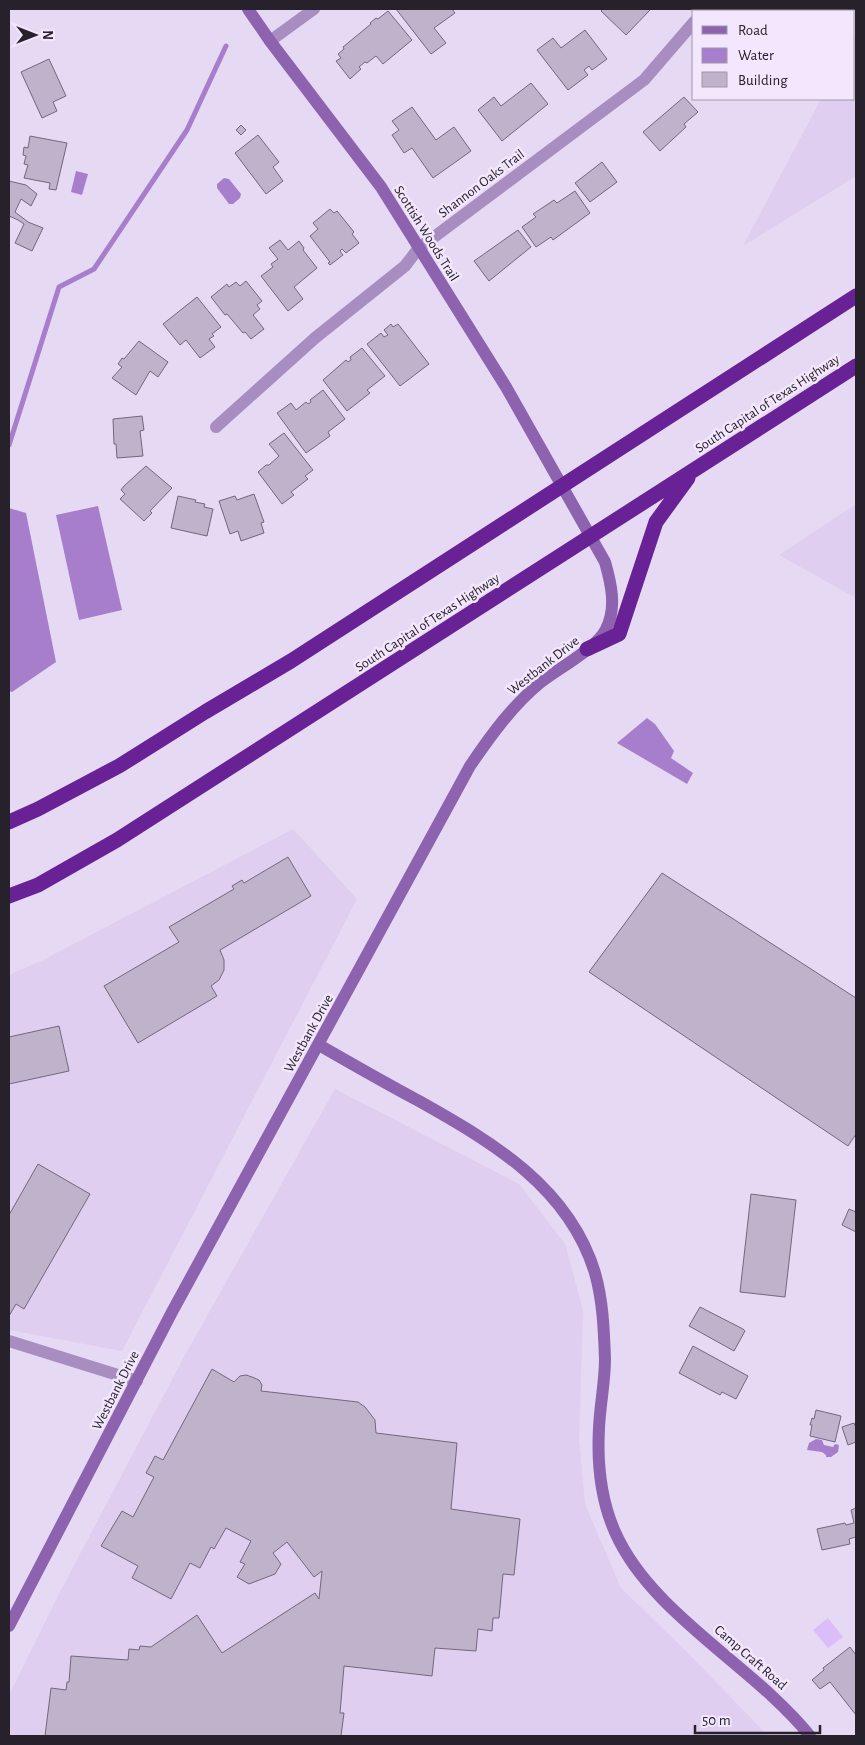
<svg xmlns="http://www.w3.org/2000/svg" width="865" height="1745" viewBox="0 0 865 1745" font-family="'Alegreya Sans',sans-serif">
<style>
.built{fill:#dfceef}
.green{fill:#dcbdf9}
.water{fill:#a77ecb}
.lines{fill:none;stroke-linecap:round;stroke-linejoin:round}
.stream{stroke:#a77ecb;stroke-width:5}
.building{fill:#bfb2cb;stroke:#73677e}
.street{stroke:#a88dc1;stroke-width:12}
.secondary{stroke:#8d63b0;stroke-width:12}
.highway{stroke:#682296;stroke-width:15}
.labels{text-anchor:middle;stroke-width:5;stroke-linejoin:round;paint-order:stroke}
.street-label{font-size:14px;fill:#26212a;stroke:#f2e7fc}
</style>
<rect width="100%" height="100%" fill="#e6d9f3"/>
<path class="built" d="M 856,32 L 856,176 L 743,246 L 821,99 L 854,99 L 854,37 Z
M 856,504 L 856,598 L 779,555 Z
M 293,829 L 357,899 L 122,1351 L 9,1330 L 9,975 L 43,960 Z
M 335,1089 L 519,1184 L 565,1244 L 583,1310 L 579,1440 L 585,1504 L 621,1588 L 686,1651 L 768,1736 L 9,1736 L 9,1695 L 60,1592 L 185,1355 Z"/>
<path class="green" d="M 828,1618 L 843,1637 L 828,1648 L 813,1630 Z"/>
<path class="water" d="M 76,171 L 88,174 L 82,195 L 71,192 Z
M 224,178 L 229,179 L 241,194 L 240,198 L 233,204 L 229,204 L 217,188 L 217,184 Z
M 98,506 L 122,610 L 79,620 L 56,515 Z
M 9,508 L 26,513 L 56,662 L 12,692 L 9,691 Z
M 647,718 L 655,724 L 674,751 L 671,758 L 693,773 L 687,784 L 617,743 Z
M 816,1439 L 822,1440 L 824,1445 L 833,1447 L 835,1444 L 839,1445 L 838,1452 L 831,1457 L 826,1457 L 826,1455 L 822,1452 L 807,1450 L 809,1443 Z"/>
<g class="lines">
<path class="stream" d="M 9,445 L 59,287 L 94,269 L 187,130 L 226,46"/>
</g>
<path class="building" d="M 396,9 L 452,9 L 455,13 L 434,28 L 446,43 L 431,54 Z
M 603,9 L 651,9 L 626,35 L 601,11 Z
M 763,9 L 795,9 L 794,11 L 761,11 Z
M 388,11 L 412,40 L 383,64 L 376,56 L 367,63 L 365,62 L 359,67 L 361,69 L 350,79 L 336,61 L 341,58 L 338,54 L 344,49 L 343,47 L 371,24 L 370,23 L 376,18 L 378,19 Z
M 585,30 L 607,59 L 592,70 L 589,66 L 584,70 L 588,75 L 568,90 L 537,50 L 553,38 L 561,48 Z
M 49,59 L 66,96 L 53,102 L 57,111 L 42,118 L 21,72 Z
M 531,83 L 548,104 L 502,141 L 478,110 L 494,97 L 501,106 Z
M 684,97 L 698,112 L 684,124 L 686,127 L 660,151 L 643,132 Z
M 412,107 L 436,140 L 454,127 L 471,151 L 433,178 L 412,148 L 404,153 L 392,135 L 399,130 L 392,121 Z
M 241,125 L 246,130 L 241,135 L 236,130 Z
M 258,135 L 279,162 L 273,167 L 283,181 L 266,194 L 235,153 Z
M 30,136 L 67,143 L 56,190 L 49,189 L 50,183 L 24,178 L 28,165 L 24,164 L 26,156 L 23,155 L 24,147 L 28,148 Z
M 602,162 L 617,182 L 590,202 L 575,183 Z
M 9,181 L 26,185 L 37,194 L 31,206 L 21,199 L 15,212 L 28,222 L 43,228 L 32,251 L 15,243 L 24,224 L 18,220 L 9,216 Z
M 575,191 L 590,213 L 553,240 L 551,237 L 536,247 L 522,227 L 536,217 L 533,214 L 554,200 L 557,203 Z
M 330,209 L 334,213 L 337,211 L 354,232 L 352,234 L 359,243 L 346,253 L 342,249 L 340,251 L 343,255 L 330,265 L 328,263 L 330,262 L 310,236 L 318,229 L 313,223 Z
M 518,230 L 531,247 L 489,281 L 474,261 Z
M 280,240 L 288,250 L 299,241 L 304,248 L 303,250 L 317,268 L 294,287 L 303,299 L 288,311 L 261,276 L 273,267 L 271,264 L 278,259 L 269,248 Z
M 246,281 L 262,301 L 257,305 L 260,309 L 253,315 L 264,329 L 251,339 L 245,332 L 243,333 L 227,314 L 225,315 L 211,297 L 227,284 L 229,287 L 236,282 L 240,286 Z
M 197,297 L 221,327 L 212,334 L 214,336 L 209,339 L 215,347 L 200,358 L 186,340 L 180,345 L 163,324 Z
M 391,324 L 393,327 L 398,324 L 429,364 L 400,386 L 367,344 L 381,333 L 384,337 L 388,335 L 384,330 Z
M 139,341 L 168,362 L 158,377 L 150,371 L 136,395 L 112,378 L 122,367 L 118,364 L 122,358 L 124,359 Z
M 362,348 L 385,376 L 367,390 L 370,393 L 347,411 L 323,380 L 346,360 L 348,362 L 351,360 L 350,357 Z
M 323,390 L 345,419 L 328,432 L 330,436 L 306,453 L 277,413 L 291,403 L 296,410 L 306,402 L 308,404 L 311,402 L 310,400 Z
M 142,416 L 144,430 L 140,431 L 143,456 L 117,458 L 116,444 L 114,444 L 113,419 Z
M 284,433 L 313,470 L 305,476 L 308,479 L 291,492 L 294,495 L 282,504 L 258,472 L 266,465 L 269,465 L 279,456 L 269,444 Z
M 146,466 L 172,488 L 150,511 L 152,513 L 144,521 L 120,499 L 125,494 L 121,490 L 124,486 Z
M 254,494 L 264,522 L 261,523 L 264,533 L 241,541 L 238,531 L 230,534 L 219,501 L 235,496 L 237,500 Z
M 178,496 L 196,500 L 195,502 L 205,504 L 204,507 L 213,509 L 207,536 L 171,528 Z
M 288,857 L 311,896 L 220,950 L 224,960 L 224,970 L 219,980 L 211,986 L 217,996 L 138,1043 L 104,986 L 179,942 L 169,927 L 234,889 L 232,886 L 242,880 L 244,883 Z
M 662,873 L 856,998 L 856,1134 L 848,1146 L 589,972 Z
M 59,1026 L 69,1071 L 9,1084 L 9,1037 Z
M 38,1164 L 90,1194 L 24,1309 L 16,1304 L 9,1316 L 9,1215 Z
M 751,1194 L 796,1200 L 785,1297 L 740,1292 Z
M 849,1209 L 856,1212 L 856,1232 L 842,1225 Z
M 700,1307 L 743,1329 L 745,1331 L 734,1351 L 689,1326 Z
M 693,1346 L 748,1376 L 736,1399 L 722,1392 L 720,1395 L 679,1373 Z
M 212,1369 L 234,1382 L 240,1376 L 246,1375 L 252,1377 L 259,1380 L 262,1385 L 261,1391 L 358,1402 L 365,1407 L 375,1420 L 376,1433 L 457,1443 L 451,1509 L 520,1519 L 514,1575 L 503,1574 L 499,1618 L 493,1618 L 492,1631 L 478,1629 L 476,1651 L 435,1648 L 432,1676 L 344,1666 L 340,1713 L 344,1713 L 341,1736 L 45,1736 L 51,1688 L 66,1690 L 67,1682 L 69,1682 L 71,1656 L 128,1660 L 129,1649 L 139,1650 L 140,1646 L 151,1647 L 197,1615 L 222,1653 L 315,1593 L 319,1599 L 322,1571 L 314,1577 L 287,1542 L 273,1553 L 281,1564 L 275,1574 L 249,1584 L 237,1577 L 245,1564 L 240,1562 L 251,1541 L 226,1528 L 214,1549 L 211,1547 L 200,1568 L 190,1563 L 171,1599 L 132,1578 L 138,1566 L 101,1546 L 122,1511 L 133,1517 L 154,1477 L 146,1473 L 155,1456 L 163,1460 Z
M 816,1410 L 841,1416 L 835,1442 L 810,1436 L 812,1425 L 810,1425 L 812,1418 L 814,1419 Z
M 854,1423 L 856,1428 L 856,1442 L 848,1445 L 842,1427 Z
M 856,1508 L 856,1537 L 849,1539 L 850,1544 L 822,1550 L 817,1529 L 845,1523 L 846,1525 L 854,1523 L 851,1510 Z
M 850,1647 L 856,1655 L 856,1715 L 830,1682 L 820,1689 L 812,1680 L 824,1670 L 823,1668 Z"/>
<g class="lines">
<path class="street" d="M 703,11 L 705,9
M 270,41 L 314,9
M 216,427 L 315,338 L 405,266 L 418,249 L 644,80 L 694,22
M 9,1341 L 137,1381"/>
<path class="secondary" d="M 319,1045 C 352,1064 385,1083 419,1101 C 492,1142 569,1187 595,1273 C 603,1301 604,1331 605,1359 C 605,1382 600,1405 599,1428 C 597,1464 600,1498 615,1532 C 651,1614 754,1666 810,1736
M 9,1626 L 172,1312 L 470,766 C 491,735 512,706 541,682 C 559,668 597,648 606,629 C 617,608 611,583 605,562 L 506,387 L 381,187 L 270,41 L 248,9"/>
<path class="highway" d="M 587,649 L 619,634 L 656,522 L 688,478
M 9,822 L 38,809 L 119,766 L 205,712 L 291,661 L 856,296
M 9,896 L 38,885 L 117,840 L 856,366"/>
</g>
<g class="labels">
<g class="street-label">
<text transform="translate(481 183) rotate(-37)" y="5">Shannon Oaks Trail</text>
<text transform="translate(427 233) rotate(58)" y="5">Scottish Woods Trail</text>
<text transform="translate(767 403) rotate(-33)" y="5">South Capital of Texas Highway</text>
<text transform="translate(427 622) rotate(-33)" y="5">South Capital of Texas Highway</text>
<text transform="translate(543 665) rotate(-38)" y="5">Westbank Drive</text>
<text transform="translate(308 1033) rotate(-61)" y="5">Westbank Drive</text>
<text transform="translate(115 1390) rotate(-63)" y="5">Westbank Drive</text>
<text transform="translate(751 1657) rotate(41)" y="5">Camp Craft Road</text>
</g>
</g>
<rect width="865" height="1745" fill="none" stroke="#26212a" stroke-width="20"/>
<rect x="692" y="10" width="162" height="90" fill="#f2e7fc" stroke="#a098a8"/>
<rect x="702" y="26" width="25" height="8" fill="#8d63b0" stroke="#a098a8"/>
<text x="738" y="35" font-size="15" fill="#26212a">Road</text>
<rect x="702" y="48" width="25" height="15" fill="#a77ecb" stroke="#a098a8"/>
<text x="738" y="60" font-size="15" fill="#26212a">Water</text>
<rect x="702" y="72" width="25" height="15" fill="#bfb2cb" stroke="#a098a8"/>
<text x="738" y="85" font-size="15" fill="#26212a">Building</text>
<g transform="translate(35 35) rotate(90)" stroke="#f2e7fc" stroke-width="4" paint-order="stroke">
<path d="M0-4L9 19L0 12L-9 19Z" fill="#26212a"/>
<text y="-8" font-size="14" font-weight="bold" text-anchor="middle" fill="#26212a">N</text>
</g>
<path d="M695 1725v8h125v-8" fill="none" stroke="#26212a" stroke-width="2.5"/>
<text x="702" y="1725" font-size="15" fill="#26212a" stroke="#f2e7fc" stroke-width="4" paint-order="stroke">50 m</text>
</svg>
